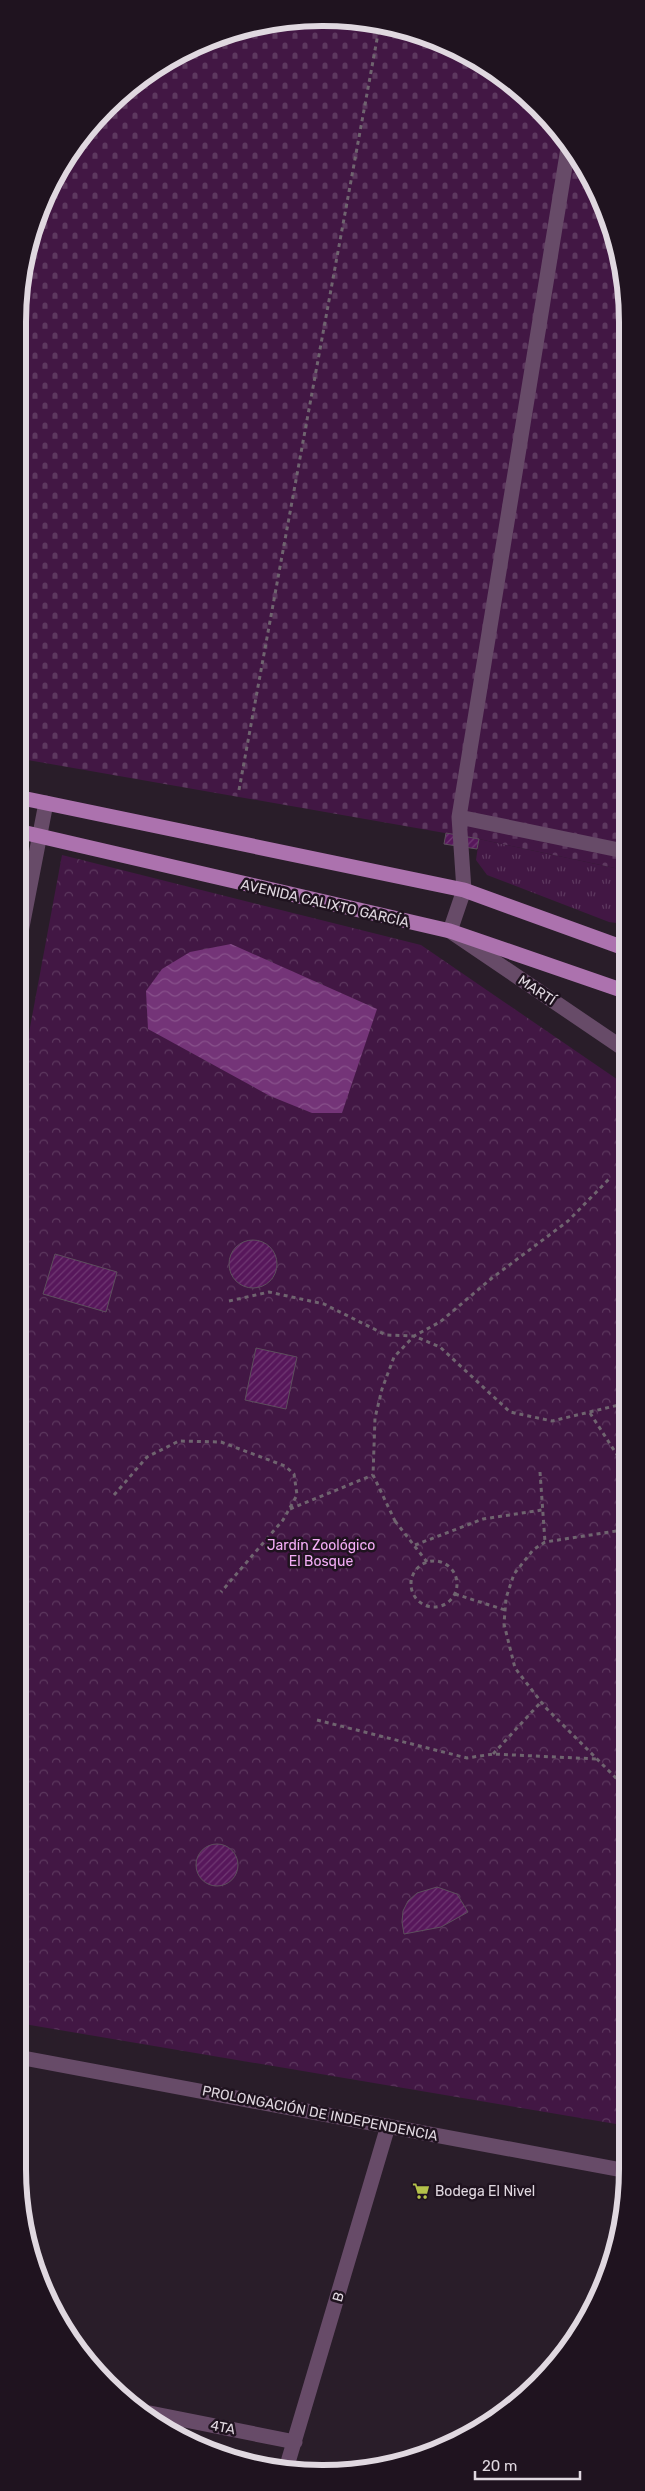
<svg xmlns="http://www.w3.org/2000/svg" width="645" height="2491" viewBox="0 0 645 2491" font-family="Rubik,sans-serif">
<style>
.grass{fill:url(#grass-tufts)}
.cemetery{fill:url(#cemetery-stones)}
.park{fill:url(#park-crowns)}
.water{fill:url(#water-waves)}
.building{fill:url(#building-hatch);stroke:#5d4f5d}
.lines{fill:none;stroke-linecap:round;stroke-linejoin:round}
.path{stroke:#6f646f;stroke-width:3;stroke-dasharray:4 4;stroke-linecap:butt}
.minor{stroke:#674b68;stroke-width:15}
.major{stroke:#ac72ae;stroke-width:15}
.labels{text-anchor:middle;stroke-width:5;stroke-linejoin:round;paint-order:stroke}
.street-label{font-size:14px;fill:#e0d8e0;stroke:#1f131f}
.park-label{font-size:14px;fill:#f4adf7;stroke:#1f131f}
.poi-label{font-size:14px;fill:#e0d8e0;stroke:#1f131f;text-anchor:start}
.rim{fill:none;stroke:#e0d8e0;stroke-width:6}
</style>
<defs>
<pattern id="grass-tufts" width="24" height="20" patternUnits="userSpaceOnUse" patternTransform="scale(1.25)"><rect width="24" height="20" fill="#421744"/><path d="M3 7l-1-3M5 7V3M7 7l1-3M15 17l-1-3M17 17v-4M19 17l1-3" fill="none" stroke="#5d385f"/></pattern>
<pattern id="cemetery-stones" width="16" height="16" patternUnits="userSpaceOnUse" patternTransform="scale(1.25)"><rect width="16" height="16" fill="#421744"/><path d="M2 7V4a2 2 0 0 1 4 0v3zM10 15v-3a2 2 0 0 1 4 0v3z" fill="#5d385f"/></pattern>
<pattern id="park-crowns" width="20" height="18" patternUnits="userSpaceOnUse" patternTransform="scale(1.25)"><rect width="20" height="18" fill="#421744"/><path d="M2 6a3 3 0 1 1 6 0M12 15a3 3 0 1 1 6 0" fill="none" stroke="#5d385f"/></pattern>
<pattern id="water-waves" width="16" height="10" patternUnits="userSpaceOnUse" patternTransform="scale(1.25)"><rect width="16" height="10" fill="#743478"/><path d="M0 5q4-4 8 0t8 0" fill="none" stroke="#88518b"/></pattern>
<pattern id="building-hatch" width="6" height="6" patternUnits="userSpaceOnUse" patternTransform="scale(1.25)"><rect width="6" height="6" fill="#57175b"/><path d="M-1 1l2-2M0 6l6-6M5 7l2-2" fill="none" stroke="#6f3872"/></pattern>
</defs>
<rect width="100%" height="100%" fill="#291d29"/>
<path class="grass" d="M 479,839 L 624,870 L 624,924 L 609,922 L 487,875 L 476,860 Z"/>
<path class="cemetery" d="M 263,23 L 382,23 L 458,49 L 538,107 L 596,188 L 625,283 L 624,870 L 479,839 L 22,759 L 23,263 L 69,153 L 153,69 Z"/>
<path class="park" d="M 62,855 L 421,945 L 624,1084 L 622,2125 L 18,2023 L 21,1076 Z"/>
<path class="water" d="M 231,944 L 377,1009 L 342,1113 L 312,1113 L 270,1096 L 148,1029 L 146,991 L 162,969 L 190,952 Z"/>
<path class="building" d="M 446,833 L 479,839 L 477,849 L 444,844 Z
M229 1264a24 24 0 1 1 48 0a24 24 0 1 1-48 0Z
M 55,1254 L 117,1272 L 106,1312 L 43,1294 Z
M 256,1348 L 297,1357 L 286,1409 L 245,1400 Z
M196 1865a21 21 0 1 1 42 0a21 21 0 1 1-42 0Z
M 437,1887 L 457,1894 L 468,1912 L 441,1927 L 404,1934 L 402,1922 L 403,1911 L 408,1901 L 417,1893 Z"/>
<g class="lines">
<path class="path" d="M 239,790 L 380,23
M 229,1301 L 269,1292 L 324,1304 L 386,1335 L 414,1336 L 440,1347 L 510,1412 L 552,1421 L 623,1404
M 590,1413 L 623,1464
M 540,1472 L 545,1542
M 114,1495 L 147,1457 L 179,1441 L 221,1442 L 285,1466 L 294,1474 L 297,1495 L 283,1520 L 221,1592
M 290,1509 L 373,1475
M 415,1545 L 483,1519 L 542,1510
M411 1584a23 23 0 1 1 46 0a23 23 0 1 1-46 0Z
M 427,1562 L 395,1521 L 396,1523 L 373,1475 L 375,1418 L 382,1389 L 394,1357 L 414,1336 L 440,1322 L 492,1278 L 568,1221 L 611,1177
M 455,1594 L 505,1610
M 317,1720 L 467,1758 L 493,1754 L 597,1759
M 493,1754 L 541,1702
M 622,1784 L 545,1707 L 515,1668 L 504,1624 L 506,1598 L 514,1574 L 533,1550 L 545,1542 L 623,1530"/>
<path class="minor" d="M 568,148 L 459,817 L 624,851
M 459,817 L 464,890 L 450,931 L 624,1049
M 21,932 L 46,803
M 18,2057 L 622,2170
M 150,2413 L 295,2442
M 286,2469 L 388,2126"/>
<path class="major" d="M 22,798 L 464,890 L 624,948
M 22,832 L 450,931 L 624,991"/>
</g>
<defs>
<g id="supermarket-bare" transform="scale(1.35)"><path d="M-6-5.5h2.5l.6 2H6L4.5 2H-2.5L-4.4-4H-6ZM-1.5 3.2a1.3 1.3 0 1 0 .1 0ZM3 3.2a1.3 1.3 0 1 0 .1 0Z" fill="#b4c24a" stroke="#1f131f" stroke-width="2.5" paint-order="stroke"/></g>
</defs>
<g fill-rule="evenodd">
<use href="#supermarket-bare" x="421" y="2191"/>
</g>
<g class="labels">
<g class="street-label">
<text transform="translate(325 903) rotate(13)" y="5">AVENIDA CALIXTO GARCÍA</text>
<text transform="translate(537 990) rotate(34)" y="5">MARTÍ</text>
<text transform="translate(320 2113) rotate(11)" y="5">PROLONGACIÓN DE INDEPENDENCIA</text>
<text transform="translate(338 2297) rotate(-74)" y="5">B</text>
<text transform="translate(223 2427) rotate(11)" y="5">4TA</text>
</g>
<g class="park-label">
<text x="321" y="1550">Jardín Zoológico<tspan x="321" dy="16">El Bosque</tspan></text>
</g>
<g class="poi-label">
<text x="435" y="2196">Bodega El Nivel</text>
</g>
</g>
<path d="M0 0H645V2491H0ZM322 26H323A296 296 0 0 1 619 322V2169A296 296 0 0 1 323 2465H322A296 296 0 0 1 26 2169V322A296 296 0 0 1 322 26Z" fill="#1f131f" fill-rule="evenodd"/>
<path class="rim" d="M322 26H323A296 296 0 0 1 619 322V2169A296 296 0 0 1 323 2465H322A296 296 0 0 1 26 2169V322A296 296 0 0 1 322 26Z"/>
<path d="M475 2471v8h105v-8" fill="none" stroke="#e0d8e0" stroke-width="2.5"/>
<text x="482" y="2471" font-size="15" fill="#e0d8e0" stroke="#1f131f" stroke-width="4" paint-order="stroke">20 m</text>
</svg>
